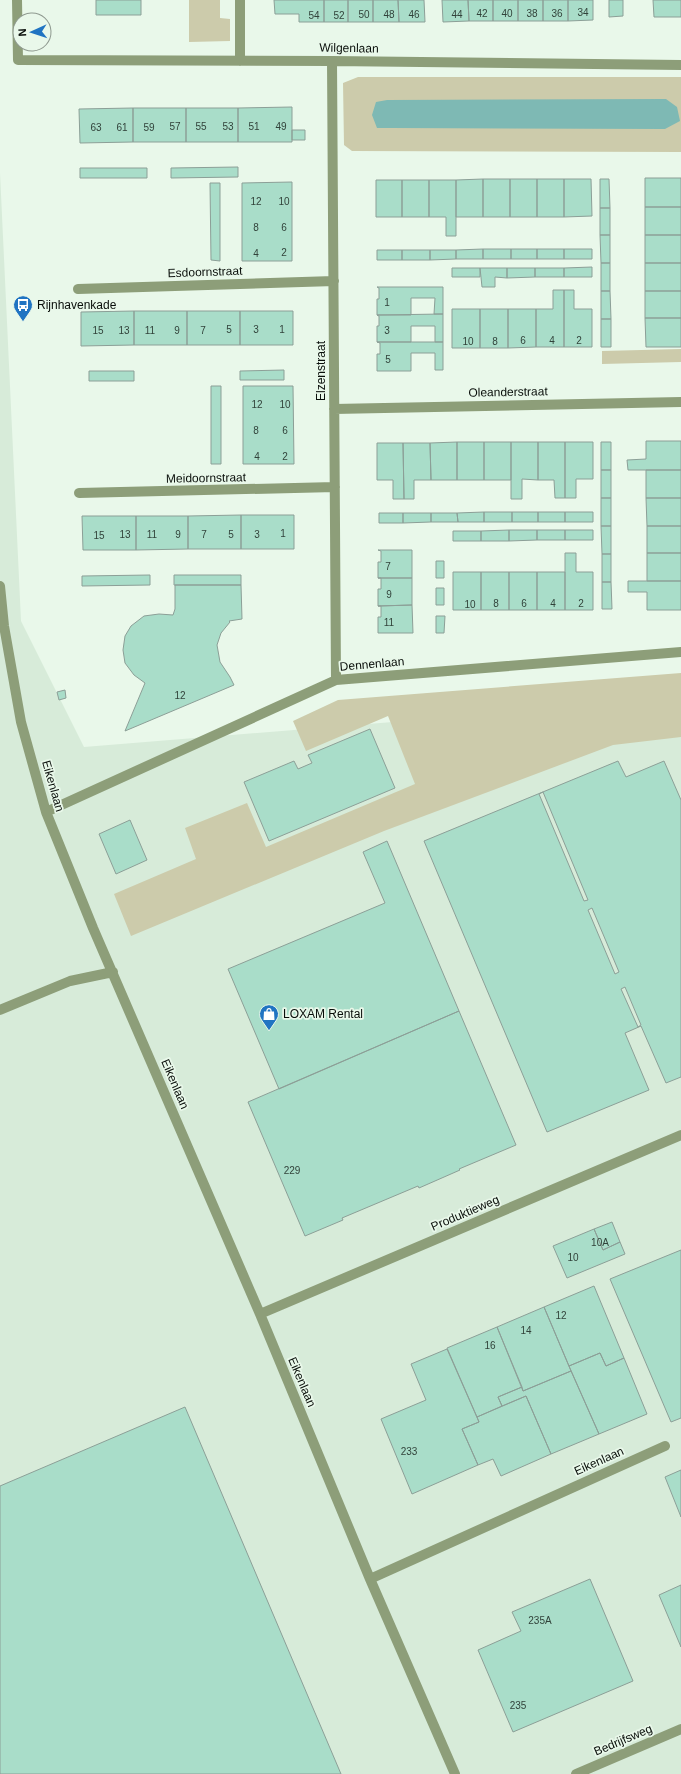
<svg xmlns="http://www.w3.org/2000/svg" width="681" height="1774" viewBox="0 0 681 1774" font-family="Arial,sans-serif">
<style>
.built{fill:#d7ebd9}
.green{fill:#cccbab}
.water{fill:#7eb9b4}
.building{fill:#a9ddc9;stroke:#8c9f97;fill-rule:evenodd}
.lines{fill:none;stroke-linecap:round;stroke-linejoin:round}
.street{stroke:#8d9e79;stroke-width:10}
.labels{text-anchor:middle;stroke-width:3.5;stroke-linejoin:round;paint-order:stroke}
.number-label{font-size:10px;fill:#31423a}
.street-label{font-size:12px;fill:#090e0a;stroke:#e9f8ea}
.poi-label{font-size:12px;fill:#090e0a;stroke:#e9f8ea;text-anchor:start}
</style>
<rect width="100%" height="100%" fill="#e9f8ea"/>
<path class="built" d="M 0,173 L 21,621 L 84,747 L 579,707 L 681,706 L 681,1774 L 0,1774 Z"/>
<path class="green" d="M 189,0 L 220,0 L 220,18 L 230,19 L 230,41 L 189,42 Z
M 358,77 L 681,77 L 681,152 L 352,151 L 344,145 L 343,83 Z
M 681,349 L 681,362 L 602,364 L 602,351 Z
M 681,673 L 681,737 L 613,745 L 384,831 L 131,936 L 114,894 L 196,859 L 185,828 L 247,803 L 266,847 L 415,784 L 388,716 L 306,751 L 293,721 L 338,700 Z"/>
<path class="water" d="M 666,99 L 677,107 L 680,121 L 665,129 L 391,128 L 377,128 L 372,115 L 376,102 L 387,100 Z"/>
<path class="building" d="M 96,0 L 141,0 L 141,15 L 96,15 Z
M 274,0 L 324,0 L 324,22 L 299,22 L 299,14 L 275,14 Z
M 324,0 L 348,0 L 348,22 L 324,22 Z
M 348,0 L 373,0 L 373,22 L 348,22 Z
M 373,0 L 398,0 L 399,22 L 373,22 Z
M 398,0 L 424,0 L 425,22 L 399,22 Z
M 442,0 L 468,0 L 469,21 L 443,22 Z
M 468,0 L 493,0 L 493,21 L 469,21 Z
M 493,0 L 518,0 L 518,21 L 493,21 Z
M 518,0 L 543,0 L 543,21 L 518,21 Z
M 543,0 L 568,0 L 568,21 L 543,21 Z
M 568,0 L 593,0 L 593,20 L 568,21 Z
M 609,0 L 623,0 L 623,16 L 609,17 Z
M 653,0 L 681,0 L 681,17 L 654,17 Z
M 292,107 L 292,142 L 238,142 L 238,108 Z
M 133,108 L 186,108 L 186,142 L 133,142 Z
M 133,108 L 133,142 L 80,143 L 79,109 Z
M 186,108 L 238,108 L 238,142 L 186,142 Z
M 292,130 L 305,130 L 305,140 L 292,140 Z
M 238,167 L 238,177 L 171,178 L 171,168 Z
M 80,168 L 147,168 L 147,178 L 80,178 Z
M 645,178 L 681,178 L 681,207 L 645,207 Z
M 483,179 L 483,217 L 456,217 L 456,180 Z
M 483,179 L 510,179 L 510,217 L 483,217 Z
M 510,179 L 537,179 L 537,217 L 510,217 Z
M 537,179 L 564,179 L 564,217 L 537,217 Z
M 564,179 L 591,179 L 592,216 L 564,217 Z
M 600,179 L 609,179 L 610,208 L 600,208 Z
M 376,180 L 402,180 L 402,217 L 376,217 Z
M 402,180 L 429,180 L 429,217 L 402,217 Z
M 429,180 L 456,180 L 456,236 L 446,236 L 446,217 L 429,217 Z
M 292,182 L 292,261 L 242,261 L 242,183 Z
M 210,183 L 220,183 L 220,261 L 211,260 Z
M 645,207 L 681,207 L 681,235 L 645,235 Z
M 600,208 L 610,208 L 610,235 L 600,235 Z
M 600,235 L 610,235 L 610,263 L 601,263 Z
M 645,235 L 681,235 L 681,263 L 645,263 Z
M 483,249 L 511,249 L 511,259 L 483,259 Z
M 483,249 L 483,259 L 456,259 L 456,250 Z
M 511,249 L 537,249 L 537,259 L 511,259 Z
M 537,249 L 564,249 L 564,259 L 537,259 Z
M 564,249 L 592,249 L 592,259 L 564,259 Z
M 377,250 L 402,250 L 402,260 L 377,260 Z
M 402,250 L 430,250 L 430,260 L 402,260 Z
M 430,250 L 456,250 L 456,259 L 430,260 Z
M 601,263 L 610,263 L 610,291 L 601,291 Z
M 645,263 L 681,263 L 681,291 L 645,291 Z
M 592,267 L 592,277 L 564,277 L 564,268 Z
M 452,268 L 480,268 L 480,277 L 452,277 Z
M 480,268 L 507,268 L 507,278 L 495,277 L 495,287 L 482,287 Z
M 507,268 L 535,268 L 535,277 L 507,278 Z
M 535,268 L 564,268 L 564,277 L 535,277 Z
M 377,287 L 443,287 L 443,314 L 434,314 L 435,298 L 411,298 L 411,315 L 377,315 L 377,299 L 379,299 L 379,288 Z
M 553,290 L 564,290 L 564,347 L 536,347 L 536,309 L 553,309 Z
M 564,290 L 574,290 L 574,309 L 592,309 L 592,347 L 564,347 Z
M 601,291 L 610,291 L 611,319 L 601,319 Z
M 645,291 L 681,291 L 681,318 L 645,318 Z
M 452,309 L 480,309 L 480,348 L 452,348 Z
M 480,309 L 508,309 L 508,348 L 480,348 Z
M 508,309 L 536,309 L 536,347 L 508,348 Z
M 134,311 L 134,345 L 81,346 L 81,312 Z
M 134,311 L 187,311 L 187,345 L 134,345 Z
M 187,311 L 240,311 L 240,345 L 187,345 Z
M 240,311 L 293,311 L 293,345 L 240,345 Z
M 443,314 L 443,342 L 435,342 L 435,326 L 411,326 L 411,342 L 377,342 L 377,326 L 379,326 L 379,316 L 377,315 Z
M 645,318 L 681,318 L 681,347 L 646,347 Z
M 601,319 L 611,319 L 611,347 L 601,347 Z
M 377,342 L 443,342 L 443,370 L 435,370 L 435,353 L 411,353 L 411,371 L 377,371 L 377,354 L 380,354 L 380,343 Z
M 284,370 L 284,380 L 240,380 L 240,371 Z
M 89,371 L 134,371 L 134,381 L 89,381 Z
M 211,386 L 221,386 L 221,464 L 211,464 Z
M 243,386 L 293,386 L 294,464 L 243,464 Z
M 646,441 L 681,441 L 681,470 L 628,470 L 627,460 L 646,459 Z
M 457,442 L 484,442 L 484,480 L 457,480 Z
M 457,442 L 457,480 L 431,480 L 430,443 Z
M 484,442 L 511,442 L 511,480 L 484,480 Z
M 511,442 L 538,442 L 538,480 L 522,479 L 522,499 L 511,499 Z
M 538,442 L 565,442 L 565,498 L 555,498 L 554,480 L 538,480 Z
M 565,442 L 593,442 L 593,479 L 576,479 L 576,498 L 565,498 Z
M 601,442 L 611,442 L 611,470 L 601,470 Z
M 377,443 L 403,443 L 404,499 L 393,499 L 393,480 L 377,480 Z
M 403,443 L 430,443 L 431,480 L 414,480 L 414,499 L 404,499 Z
M 601,470 L 611,470 L 611,498 L 601,498 Z
M 646,470 L 681,470 L 681,498 L 646,498 Z
M 601,498 L 611,498 L 611,526 L 601,526 Z
M 646,498 L 681,498 L 681,526 L 647,526 Z
M 484,512 L 512,512 L 512,522 L 484,522 Z
M 484,512 L 484,522 L 458,522 L 457,513 Z
M 512,512 L 538,512 L 538,522 L 512,522 Z
M 538,512 L 565,512 L 565,522 L 538,522 Z
M 565,512 L 593,512 L 593,522 L 565,522 Z
M 379,513 L 403,513 L 403,523 L 379,523 Z
M 403,513 L 431,513 L 431,522 L 403,523 Z
M 431,513 L 457,513 L 458,522 L 431,522 Z
M 241,515 L 294,515 L 294,549 L 241,549 Z
M 241,515 L 241,549 L 188,549 L 188,516 Z
M 82,516 L 136,516 L 136,550 L 83,550 Z
M 136,516 L 188,516 L 188,549 L 136,550 Z
M 601,526 L 611,526 L 611,554 L 602,554 Z
M 647,526 L 681,526 L 681,553 L 647,553 Z
M 509,530 L 509,541 L 481,541 L 481,531 Z
M 509,530 L 537,530 L 537,540 L 509,541 Z
M 537,530 L 565,530 L 565,540 L 537,540 Z
M 565,530 L 593,530 L 593,540 L 565,540 Z
M 453,531 L 481,531 L 481,541 L 453,541 Z
M 378,550 L 412,550 L 412,578 L 378,578 L 378,562 L 381,562 L 381,551 Z
M 565,553 L 576,553 L 576,572 L 593,572 L 593,610 L 565,610 Z
M 647,553 L 681,553 L 681,581 L 647,581 Z
M 602,554 L 611,554 L 611,582 L 602,582 Z
M 436,561 L 444,561 L 444,578 L 436,578 Z
M 453,572 L 481,572 L 481,610 L 453,610 Z
M 481,572 L 509,572 L 509,610 L 481,610 Z
M 509,572 L 537,572 L 537,610 L 509,610 Z
M 537,572 L 565,572 L 565,610 L 537,610 Z
M 150,575 L 150,585 L 82,586 L 82,576 Z
M 174,575 L 241,575 L 241,585 L 174,585 Z
M 378,578 L 412,578 L 412,605 L 378,606 L 378,589 L 381,589 L 381,578 Z
M 628,581 L 681,581 L 681,610 L 647,610 L 647,592 L 628,592 Z
M 602,582 L 611,582 L 612,609 L 602,609 Z
M 175,585 L 241,585 L 242,619 L 229,621 L 230,622 L 221,633 L 217,645 L 220,662 L 230,677 L 234,685 L 125,731 L 145,683 L 134,675 L 125,663 L 123,650 L 125,636 L 131,626 L 144,616 L 159,614 L 173,615 L 175,609 Z
M 436,588 L 444,588 L 444,605 L 436,605 Z
M 412,605 L 413,633 L 378,633 L 378,617 L 381,617 L 381,606 L 378,606 Z
M 436,616 L 445,616 L 444,633 L 436,633 Z
M 65,690 L 66,698 L 59,700 L 57,692 Z
M 370,729 L 395,788 L 269,841 L 244,782 L 294,761 L 298,769 L 312,763 L 308,755 Z
M 618,761 L 626,777 L 664,761 L 681,800 L 681,1077 L 666,1083 L 641,1026 L 625,1033 L 649,1090 L 547,1132 L 424,841 ZM 543,792 L 588,900 L 584,901 L 539,794 ZM 592,908 L 619,972 L 615,974 L 588,910 ZM 625,987 L 641,1025 L 638,1027 L 621,989 Z
M 130,820 L 147,860 L 116,874 L 99,834 Z
M 387,841 L 459,1011 L 279,1089 L 228,969 L 385,903 L 363,852 Z
M 459,1011 L 516,1145 L 459,1169 L 460,1170 L 419,1188 L 418,1186 L 342,1218 L 343,1220 L 305,1236 L 248,1102 Z
M 612,1222 L 620,1242 L 603,1250 L 594,1229 Z
M 594,1229 L 603,1250 L 620,1242 L 625,1254 L 567,1278 L 553,1246 Z
M 681,1250 L 681,1418 L 671,1422 L 610,1279 Z
M 594,1286 L 624,1358 L 606,1366 L 600,1353 L 569,1366 L 544,1307 Z
M 544,1307 L 571,1371 L 523,1391 L 497,1327 Z
M 497,1327 L 522,1387 L 498,1397 L 502,1406 L 477,1417 L 447,1348 Z
M 447,1349 L 479,1422 L 462,1429 L 478,1465 L 412,1494 L 381,1419 L 426,1400 L 411,1364 Z
M 600,1353 L 606,1366 L 624,1358 L 647,1414 L 599,1434 L 569,1366 Z
M 571,1371 L 599,1434 L 551,1454 L 526,1396 L 502,1406 L 498,1397 L 522,1387 L 523,1391 Z
M 526,1396 L 551,1454 L 501,1476 L 493,1459 L 478,1465 L 462,1429 L 479,1422 L 477,1417 Z
M 185,1407 L 341,1774 L 0,1774 L 0,1486 Z
M 681,1470 L 681,1517 L 665,1477 Z
M 590,1579 L 633,1681 L 513,1732 L 478,1650 L 521,1631 L 512,1612 Z
M 681,1585 L 681,1647 L 659,1595 Z"/>
<g class="lines">
<path class="street" d="M 17,0 L 18,60 L 332,61 L 681,65
M 240,0 L 240,61
M 332,61 L 336,680
M 78,289 L 334,281
M 334,409 L 681,402
M 79,493 L 335,487
M 0,586 L 4,626 L 21,722 L 46,812 L 93,928 L 260,1314 L 370,1579 L 455,1774
M 46,812 L 336,680 L 681,652
M 0,1010 L 70,981 L 113,972
M 260,1314 L 681,1135
M 370,1579 L 665,1446
M 576,1774 L 681,1729"/>
</g>
<defs>
<g id="bus-pin" transform="scale(1)"><path d="M0 17L-7.5 6A9.5 9.5 0 1 1 7.5 6Z" fill="#2074c2" stroke="#e9f8ea"/><path d="M-5-6H5V4H4V6H2V4H-2V6H-4V4H-5ZM-3.5-4V0h7V-4ZM-3.5 1.2v1.5H-2V1.2ZM2 1.2v1.5H3.5V1.2Z" fill="#fff"/></g>
<g id="shop-pin" transform="scale(1)"><path d="M0 17L-7.5 6A9.5 9.5 0 1 1 7.5 6Z" fill="#2074c2" stroke="#e9f8ea"/><path d="M-5-2.5h2.3a2.7 3.5 0 0 1 5.4 0H5L5.5 6h-11ZM-1.5-2.5h3a1.5 2.3 0 0 0-3 0Z" fill="#fff"/></g>
</defs>
<g fill-rule="evenodd">
<use href="#bus-pin" x="23" y="305"/>
<use href="#shop-pin" x="269" y="1014"/>
</g>
<g class="labels">
<g class="number-label">
<text x="583" y="16">34</text>
<text x="482" y="17">42</text>
<text x="507" y="17">40</text>
<text x="532" y="17">38</text>
<text x="557" y="17">36</text>
<text x="364" y="18">50</text>
<text x="389" y="18">48</text>
<text x="414" y="18">46</text>
<text x="457" y="18">44</text>
<text x="314" y="19">54</text>
<text x="339" y="19">52</text>
<text x="175" y="130">57</text>
<text x="201" y="130">55</text>
<text x="228" y="130">53</text>
<text x="254" y="130">51</text>
<text x="281" y="130">49</text>
<text x="96" y="131">63</text>
<text x="122" y="131">61</text>
<text x="149" y="131">59</text>
<text x="256" y="205">12</text>
<text x="284" y="205">10</text>
<text x="256" y="231">8</text>
<text x="284" y="231">6</text>
<text x="284" y="256">2</text>
<text x="256" y="257">4</text>
<text x="387" y="306">1</text>
<text x="229" y="333">5</text>
<text x="256" y="333">3</text>
<text x="282" y="333">1</text>
<text x="98" y="334">15</text>
<text x="124" y="334">13</text>
<text x="150" y="334">11</text>
<text x="177" y="334">9</text>
<text x="203" y="334">7</text>
<text x="387" y="334">3</text>
<text x="523" y="344">6</text>
<text x="552" y="344">4</text>
<text x="579" y="344">2</text>
<text x="468" y="345">10</text>
<text x="495" y="345">8</text>
<text x="388" y="363">5</text>
<text x="257" y="408">12</text>
<text x="285" y="408">10</text>
<text x="256" y="434">8</text>
<text x="285" y="434">6</text>
<text x="257" y="460">4</text>
<text x="285" y="460">2</text>
<text x="283" y="537">1</text>
<text x="125" y="538">13</text>
<text x="152" y="538">11</text>
<text x="178" y="538">9</text>
<text x="204" y="538">7</text>
<text x="231" y="538">5</text>
<text x="257" y="538">3</text>
<text x="99" y="539">15</text>
<text x="388" y="570">7</text>
<text x="389" y="598">9</text>
<text x="496" y="607">8</text>
<text x="524" y="607">6</text>
<text x="553" y="607">4</text>
<text x="581" y="607">2</text>
<text x="470" y="608">10</text>
<text x="389" y="626">11</text>
<text x="180" y="699">12</text>
<text x="292" y="1174">229</text>
<text x="600" y="1246">10A</text>
<text x="573" y="1261">10</text>
<text x="561" y="1319">12</text>
<text x="526" y="1334">14</text>
<text x="490" y="1349">16</text>
<text x="409" y="1455">233</text>
<text x="540" y="1624">235A</text>
<text x="518" y="1709">235</text>
</g>
<g class="street-label">
<text transform="translate(349 48) rotate(1)" y="4">Wilgenlaan</text>
<text transform="translate(205 272) rotate(-2)" y="4">Esdoornstraat</text>
<text transform="translate(321 371) rotate(-90)" y="4">Elzenstraat</text>
<text transform="translate(508 392) rotate(-1)" y="4">Oleanderstraat</text>
<text transform="translate(206 478) rotate(-1)" y="4">Meidoornstraat</text>
<text transform="translate(372 664) rotate(-5)" y="4">Dennenlaan</text>
<text transform="translate(53 786) rotate(74)" y="4">Eikenlaan</text>
<text transform="translate(175 1084) rotate(67)" y="4">Eikenlaan</text>
<text transform="translate(465 1213) rotate(-23)" y="4">Produktieweg</text>
<text transform="translate(302 1382) rotate(67)" y="4">Eikenlaan</text>
<text transform="translate(599 1461) rotate(-24)" y="4">Eikenlaan</text>
<text transform="translate(623 1740) rotate(-23)" y="4">Bedrijfsweg</text>
</g>
<g class="poi-label">
<text x="37" y="309">Rijnhavenkade</text>
<text x="283" y="1018">LOXAM Rental</text>
</g>
</g>
<g transform="translate(32 32) rotate(267)"><circle r="19" fill="#e9f8ea" stroke="#8f9a90"/>
<path d="M0-3L7 15L0 10L-7 15Z" fill="#2074c2"/>
<text y="-6" font-size="11" font-weight="bold" text-anchor="middle" fill="#090e0a">N</text>
</g>
</svg>
